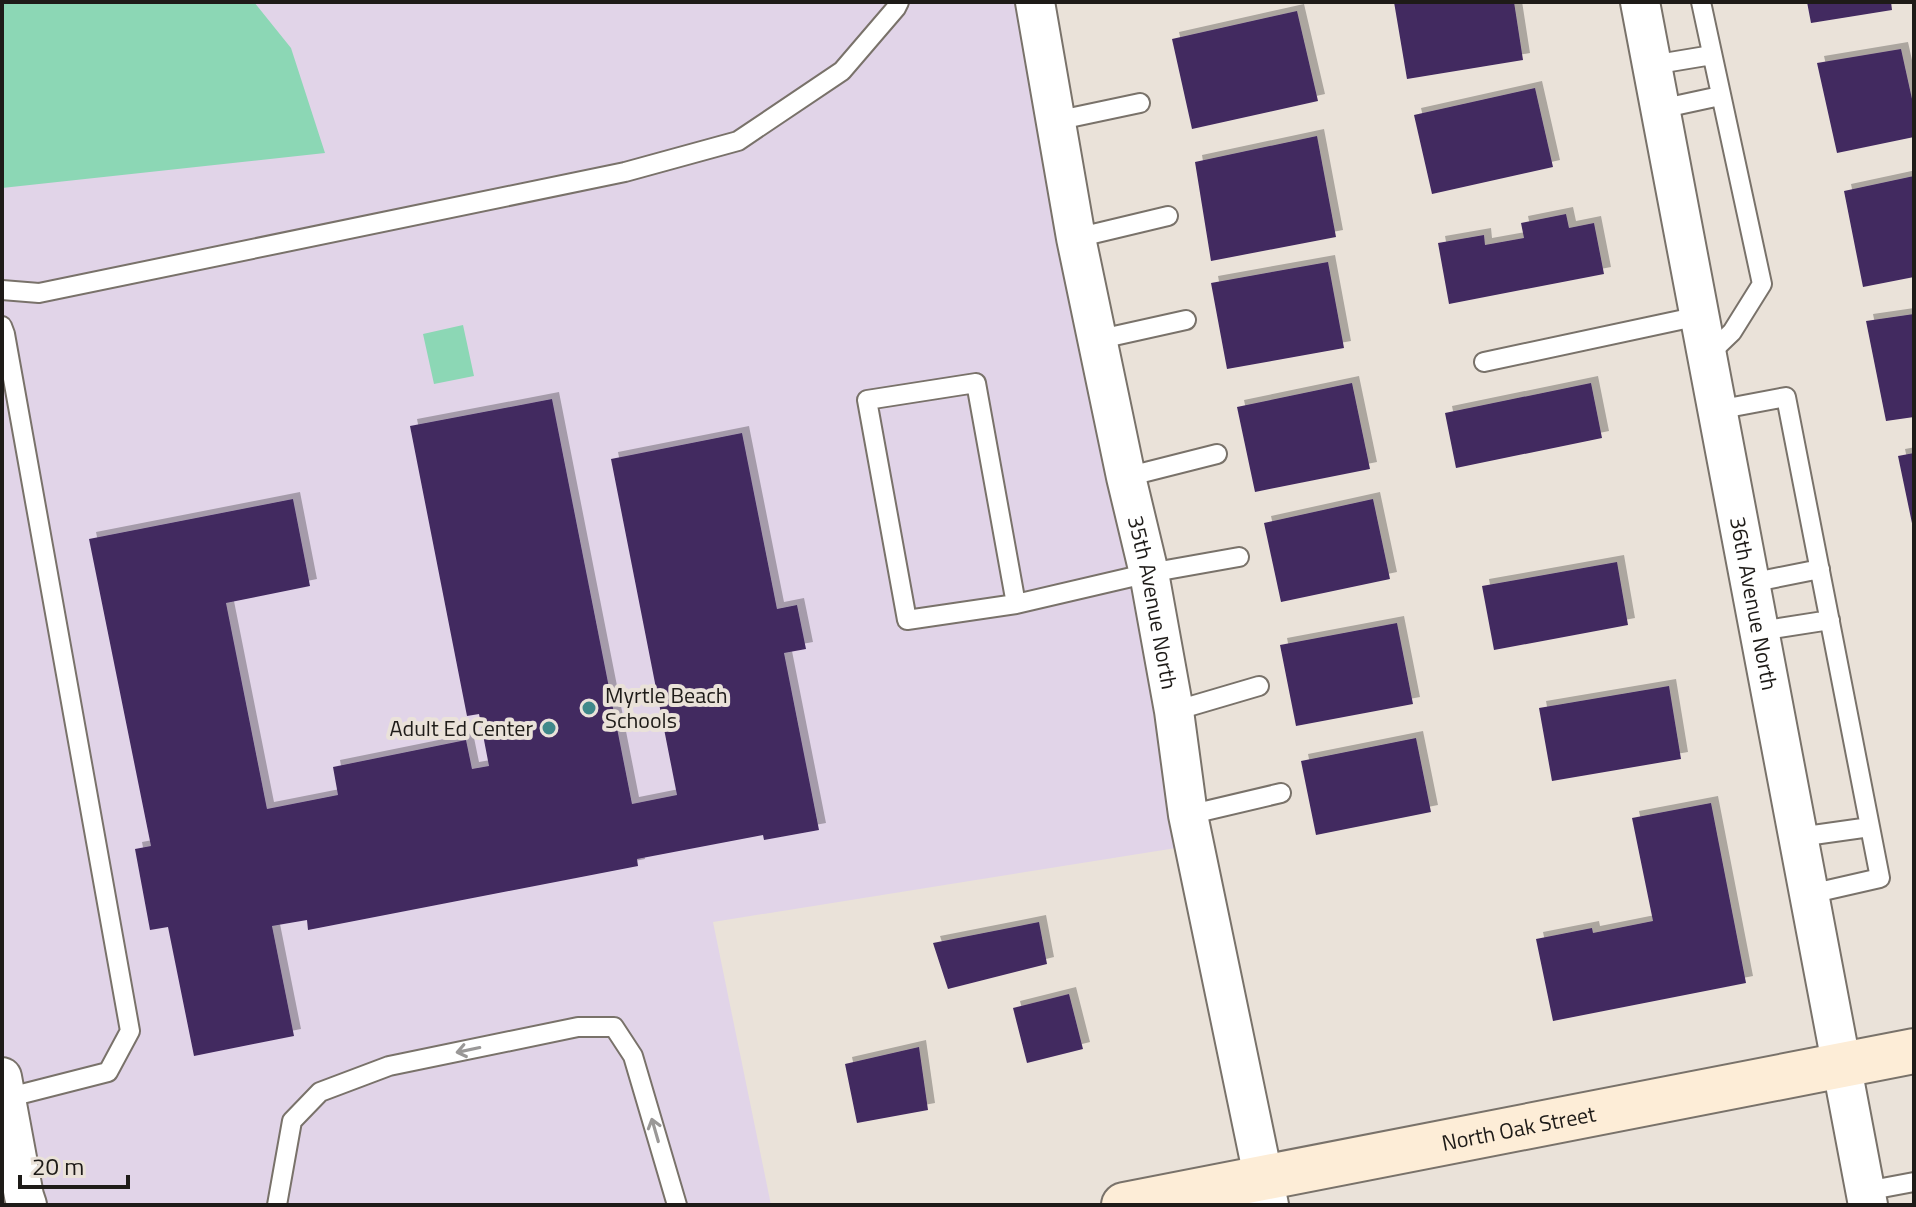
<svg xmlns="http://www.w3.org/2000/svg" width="1916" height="1207" viewBox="0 0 1916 1207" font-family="'Titillium Web',sans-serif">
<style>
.education{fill:#e1d4e8}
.green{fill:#8cd7b5}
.building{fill:#422961;filter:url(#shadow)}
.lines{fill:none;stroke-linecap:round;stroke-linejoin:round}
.lane-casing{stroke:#79726a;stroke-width:22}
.street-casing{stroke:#79726a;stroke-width:42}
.secondary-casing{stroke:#79726a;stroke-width:48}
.lane{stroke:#fff;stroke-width:18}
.street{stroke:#fff;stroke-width:38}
.secondary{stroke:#fdedd7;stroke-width:44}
.oneway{stroke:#9a9897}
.poi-dot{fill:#3f888a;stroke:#eae2d9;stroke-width:3}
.labels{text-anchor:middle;stroke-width:8;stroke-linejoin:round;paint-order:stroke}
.street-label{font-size:22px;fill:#1e1b18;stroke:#eae2d9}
.poi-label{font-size:22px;fill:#1e1b18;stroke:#eae2d9;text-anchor:start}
</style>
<defs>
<filter id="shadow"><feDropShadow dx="7" dy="-7" stdDeviation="0" flood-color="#0004"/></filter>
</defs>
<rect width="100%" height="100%" fill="#eae2d9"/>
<path class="education" d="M 2,2 L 1027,2 L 1201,844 L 713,922 L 771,1205 L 2,1205 Z"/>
<path class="green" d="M 2,2 L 254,2 L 291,48 L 325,153 L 2,188 Z
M 463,325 L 474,376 L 434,384 L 423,334 Z"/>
<path class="building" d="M 1394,2 L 1514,2 L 1523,60 L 1407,79 Z
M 1807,2 L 1891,2 L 1892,10 L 1811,23 Z
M 1297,11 L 1318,101 L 1192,129 L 1172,39 Z
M 1901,49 L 1914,108 L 1914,137 L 1837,153 L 1817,63 Z
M 1535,88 L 1553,167 L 1432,194 L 1414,115 Z
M 1317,136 L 1336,237 L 1211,261 L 1195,162 Z
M 1914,176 L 1914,277 L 1863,287 L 1844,191 Z
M 1566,214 L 1569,228 L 1594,223 L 1604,274 L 1449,304 L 1438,243 L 1484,235 L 1485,245 L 1524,238 L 1521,223 Z
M 1328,262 L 1344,348 L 1227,369 L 1211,283 Z
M 1914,314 L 1914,417 L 1886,421 L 1866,321 Z
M 1352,383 L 1370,469 L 1255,492 L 1237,407 Z
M 1591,383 L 1602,438 L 1456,468 L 1445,413 Z
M 552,399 L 632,804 L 677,795 L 611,459 L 742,433 L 777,609 L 797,605 L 806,649 L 784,653 L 819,830 L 764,840 L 763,835 L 637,859 L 638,866 L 308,930 L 307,920 L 272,926 L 294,1036 L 194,1056 L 168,927 L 150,930 L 135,849 L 151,846 L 89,539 L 293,499 L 310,586 L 226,603 L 267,809 L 338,795 L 333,767 L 466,740 L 472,769 L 489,766 L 479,714 L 467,716 L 410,426 Z
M 1914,453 L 1914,527 L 1913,528 L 1898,456 Z
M 1373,499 L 1390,579 L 1281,602 L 1264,523 Z
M 1617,562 L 1628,625 L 1494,650 L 1482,586 Z
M 1397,623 L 1413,704 L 1296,726 L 1280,645 Z
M 1669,686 L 1681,759 L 1552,781 L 1539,708 Z
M 1416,738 L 1431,812 L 1316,835 L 1301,761 Z
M 1711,803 L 1746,983 L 1553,1021 L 1536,939 L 1592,928 L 1593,933 L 1653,921 L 1632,818 Z
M 1039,922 L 1047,964 L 948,989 L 933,943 Z
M 1069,994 L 1083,1049 L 1027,1063 L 1013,1008 Z
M 919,1047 L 928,1110 L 857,1123 L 845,1064 Z"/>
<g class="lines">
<g class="lane-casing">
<path id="lane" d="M 1701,2 L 1762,284 L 1732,332 L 1707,356
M 1652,65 L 1712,55
M 1660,109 L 1720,96
M 1055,121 L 1140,103
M 1076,238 L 1168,216
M 2,290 L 39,293 L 625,172 L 738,141 L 842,71 L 896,8 L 899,2
M 2,326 L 5,334 L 130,1031 L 108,1072 L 6,1098
M 1096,340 L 1186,320
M 1484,362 L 1699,316
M 1717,410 L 1786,397 L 1880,878 L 1810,894
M 1126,477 L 1217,454
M 1750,583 L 1820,569
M 1016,604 L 976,383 L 867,400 L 907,620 L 1016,604 L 1149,573 L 1239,557
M 1760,631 L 1830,620
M 1174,711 L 1259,686
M 1188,815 L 1281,793
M 1799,837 L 1870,827
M 1866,1191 L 1914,1182
M 277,1205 L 292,1121 L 320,1092 L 389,1066 L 578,1027 L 614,1027 L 633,1056 L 677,1205"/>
</g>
<g class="street-casing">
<g id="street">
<path id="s1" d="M 1035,2 L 1076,238 L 1126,477 L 1149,573 L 1174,711 L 1188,815 L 1269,1205"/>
<path id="s2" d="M 1640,2 L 1868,1205"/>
<path d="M 2,1077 L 24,1196 L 27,1205"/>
</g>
</g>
<g class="secondary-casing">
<g id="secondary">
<path id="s3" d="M 1124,1205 L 1914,1051"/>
</g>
</g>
<use href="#lane" class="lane"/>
<use href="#street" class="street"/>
<use href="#secondary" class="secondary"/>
</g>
<defs><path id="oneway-shaft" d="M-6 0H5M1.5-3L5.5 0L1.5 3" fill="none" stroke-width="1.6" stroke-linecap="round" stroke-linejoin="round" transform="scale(2)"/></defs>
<g class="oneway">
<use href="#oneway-shaft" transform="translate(468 1050) rotate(168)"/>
<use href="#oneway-shaft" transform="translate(655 1130) rotate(-106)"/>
</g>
<g class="poi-dot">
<circle cx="589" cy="708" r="8"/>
<circle cx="549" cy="728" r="8"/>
</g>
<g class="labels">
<g class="street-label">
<text dy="8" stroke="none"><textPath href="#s1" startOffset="612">35th Avenue North</textPath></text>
<text dy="8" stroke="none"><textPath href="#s2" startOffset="612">36th Avenue North</textPath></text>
<text dy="8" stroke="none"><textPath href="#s3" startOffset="402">North Oak Street</textPath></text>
</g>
<g class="poi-label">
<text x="605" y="703">Myrtle Beach<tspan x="605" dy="25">Schools</tspan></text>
<text x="533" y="736" text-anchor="end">Adult Ed Center</text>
</g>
</g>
<rect width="1916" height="1207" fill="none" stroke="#1e1b18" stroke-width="8"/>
<path d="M20 1175v12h108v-12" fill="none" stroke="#1e1b18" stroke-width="4"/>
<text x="32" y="1175" font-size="24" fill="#1e1b18" stroke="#eae2d9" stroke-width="6" paint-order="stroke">20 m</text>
</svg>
